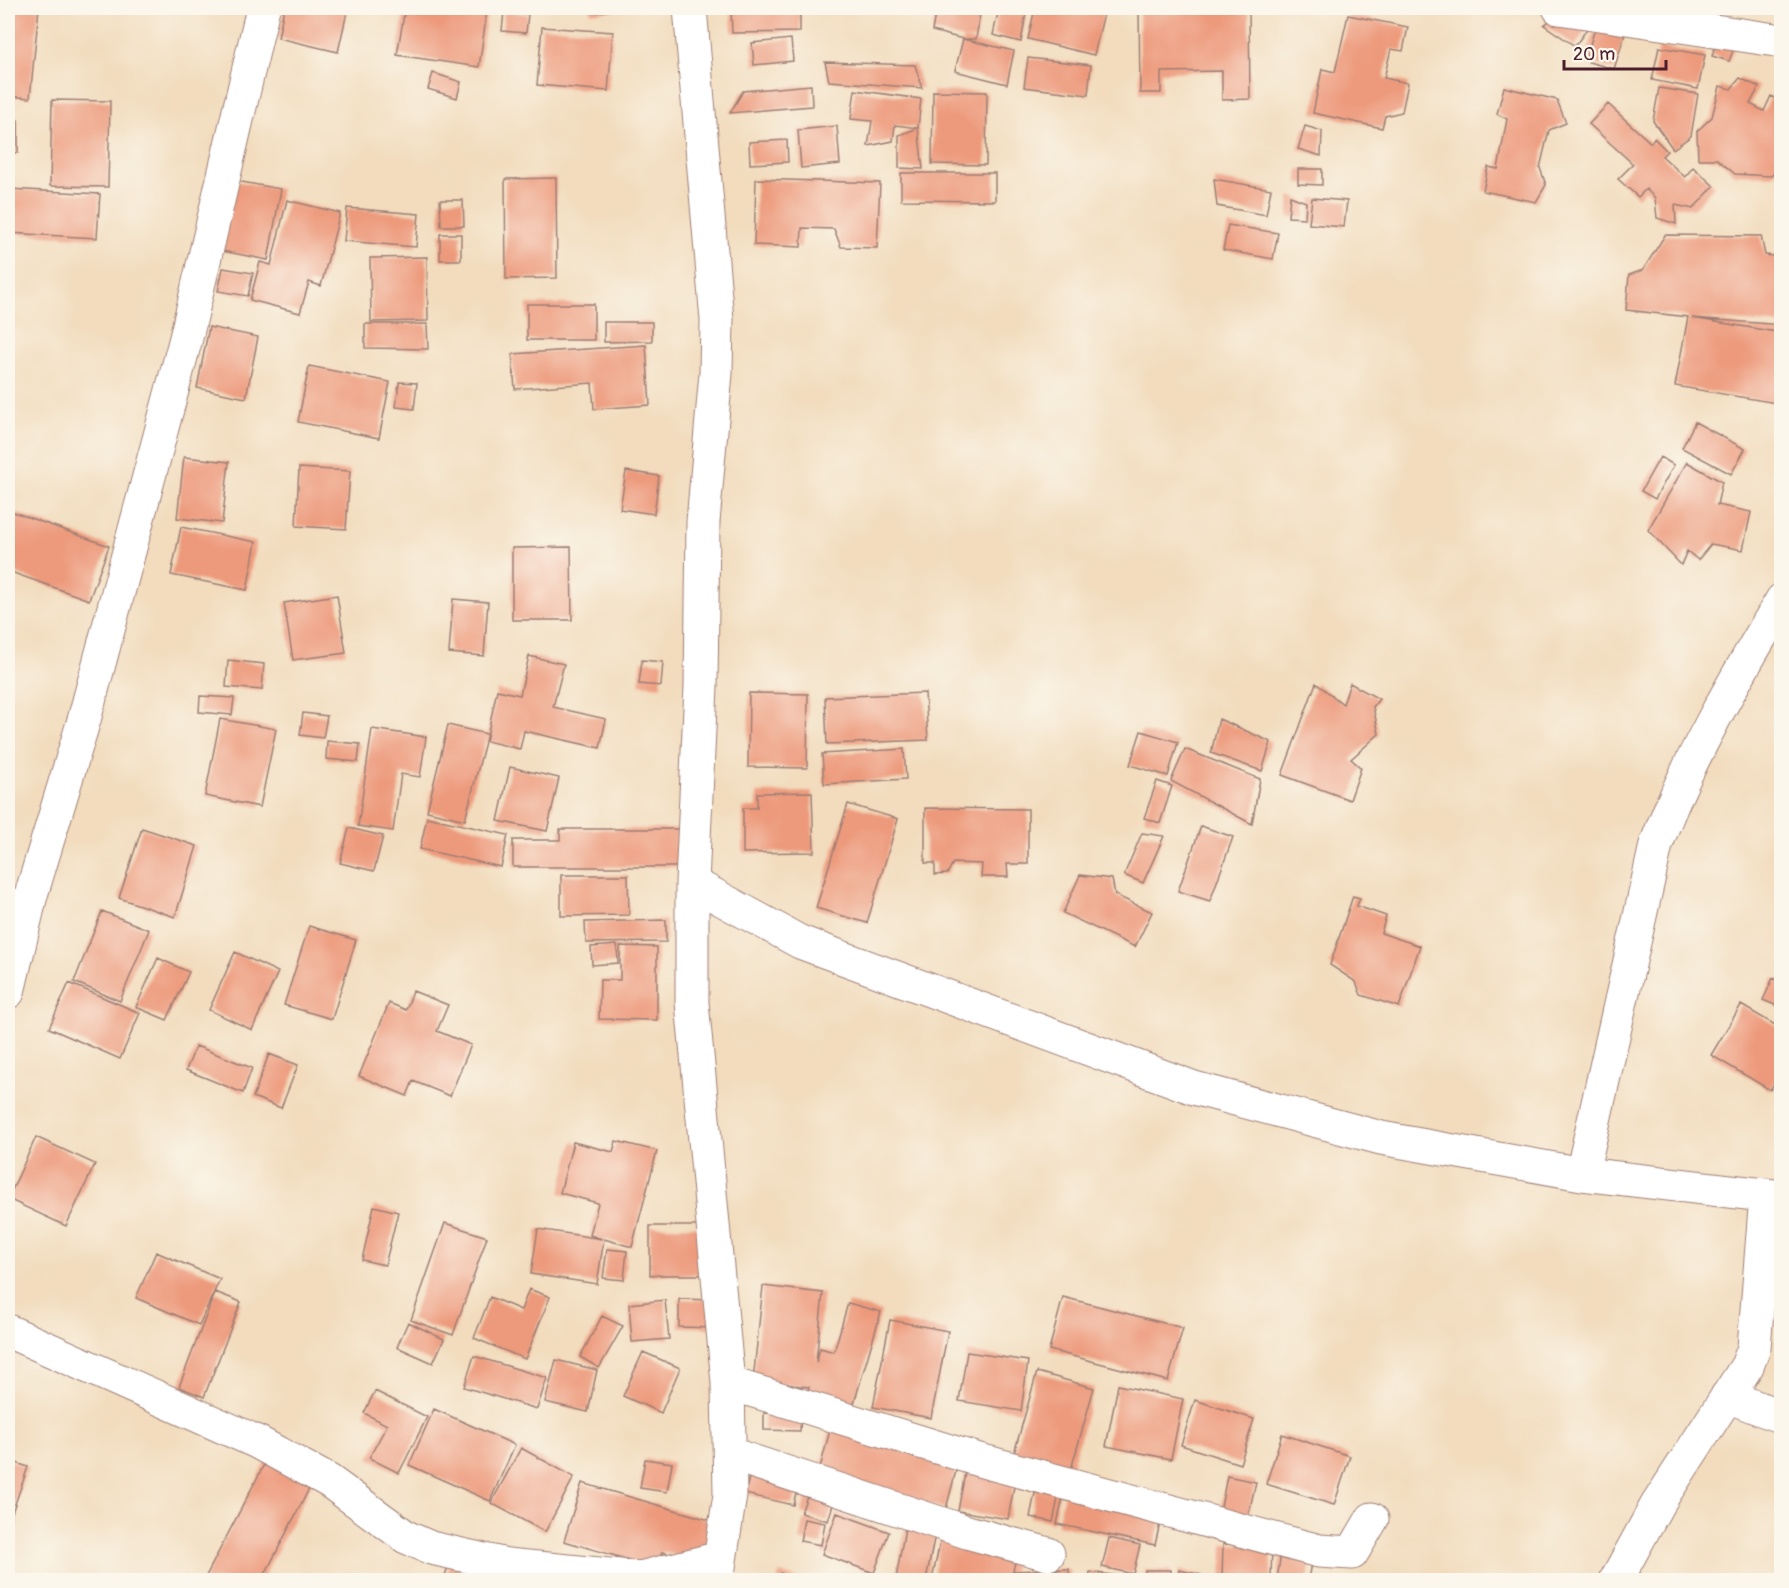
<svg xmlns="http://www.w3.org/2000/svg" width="1789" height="1588" viewBox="0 0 1789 1588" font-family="Pangolin,sans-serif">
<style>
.building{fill:#ed9a7b}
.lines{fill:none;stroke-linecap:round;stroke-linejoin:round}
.minor-casing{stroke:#9e7e74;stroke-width:35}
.minor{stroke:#fff;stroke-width:33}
</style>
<rect width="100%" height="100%" fill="#fbf7ec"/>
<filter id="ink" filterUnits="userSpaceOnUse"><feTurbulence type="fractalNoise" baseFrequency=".0167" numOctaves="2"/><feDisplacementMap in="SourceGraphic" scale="12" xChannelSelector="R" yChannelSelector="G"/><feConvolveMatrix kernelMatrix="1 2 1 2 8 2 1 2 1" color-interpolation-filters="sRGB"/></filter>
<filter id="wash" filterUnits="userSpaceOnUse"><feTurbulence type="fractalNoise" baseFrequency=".008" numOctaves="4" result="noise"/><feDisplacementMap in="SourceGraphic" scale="24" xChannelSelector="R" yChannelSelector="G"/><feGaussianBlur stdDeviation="1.35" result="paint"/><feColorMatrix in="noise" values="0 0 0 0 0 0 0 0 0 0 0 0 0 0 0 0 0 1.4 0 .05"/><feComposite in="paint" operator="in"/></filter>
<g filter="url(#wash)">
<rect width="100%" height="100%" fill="#f2dcbd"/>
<g id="blocks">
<path class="building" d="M 9,8 L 39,8 L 30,98 L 8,96 Z
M 284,8 L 348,8 L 338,52 L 278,38 Z
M 405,8 L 465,8 L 487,11 L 479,67 L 397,55 Z
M 590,8 L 620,8 L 620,9 L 591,13 Z
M 800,8 L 800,32 L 732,33 L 731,9 Z
M 936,8 L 981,8 L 976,39 L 963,39 L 932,31 Z
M 999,8 L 1027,8 L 1021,42 L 993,35 Z
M 1035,8 L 1105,9 L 1094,55 L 1028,39 Z
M 1139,8 L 1249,8 L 1250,99 L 1222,100 L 1222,71 L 1161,72 L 1161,93 L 1140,93 Z
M 504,11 L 528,14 L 526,33 L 502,31 Z
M 1348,15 L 1408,27 L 1403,51 L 1391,49 L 1384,78 L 1408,83 L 1402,112 L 1385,116 L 1382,128 L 1313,113 L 1322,69 L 1335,72 Z
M 1556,16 L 1587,29 L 1575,46 L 1544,25 Z
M 1596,25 L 1625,34 L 1614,69 L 1585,61 Z
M 542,27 L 613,32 L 608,91 L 537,85 Z
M 1718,37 L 1736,43 L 1729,61 L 1712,56 Z
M 791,39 L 793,61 L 754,65 L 752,43 Z
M 963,39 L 1014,51 L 1007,84 L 955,71 Z
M 1659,47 L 1705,55 L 1698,89 L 1652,80 Z
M 1028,58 L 1091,65 L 1088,95 L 1024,87 Z
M 825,62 L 915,65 L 922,88 L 829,81 Z
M 433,73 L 461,82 L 457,98 L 428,89 Z
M 1740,78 L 1759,87 L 1750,104 L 1764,111 L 1771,96 L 1782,101 L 1782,166 L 1771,176 L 1735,174 L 1717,159 L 1698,159 L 1697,131 L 1712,117 L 1720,86 L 1731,89 Z
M 811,85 L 812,106 L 730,113 L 743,91 Z
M 1504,87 L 1557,100 L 1566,123 L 1549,130 L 1540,168 L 1546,185 L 1536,202 L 1483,191 L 1488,167 L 1498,169 L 1507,119 L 1497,114 Z
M 1659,88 L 1698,94 L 1691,136 L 1673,149 L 1653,121 Z
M 855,90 L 921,99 L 918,128 L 895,125 L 893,141 L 868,146 L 872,121 L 851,119 Z
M 933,91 L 987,92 L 986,165 L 932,164 Z
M 52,100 L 110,101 L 108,187 L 50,186 Z
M 1608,104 L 1651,143 L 1654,138 L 1667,151 L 1662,156 L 1685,177 L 1693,167 L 1714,186 L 1693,209 L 1675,205 L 1676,224 L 1657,218 L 1655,198 L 1646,189 L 1638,197 L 1618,179 L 1633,164 L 1589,124 Z
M 8,120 L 18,120 L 18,153 L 8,153 Z
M 837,126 L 840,164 L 801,168 L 798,130 Z
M 1305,126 L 1322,131 L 1321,156 L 1298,149 Z
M 918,128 L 923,169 L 899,168 L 899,135 Z
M 787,140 L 788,162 L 750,164 L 749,142 Z
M 1298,169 L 1322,169 L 1322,185 L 1298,184 Z
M 901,173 L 995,173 L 995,201 L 901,200 Z
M 556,178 L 557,278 L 506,279 L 505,179 Z
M 756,179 L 880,183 L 877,248 L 841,247 L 834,229 L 802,228 L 801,247 L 754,245 Z
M 1214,179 L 1271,189 L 1266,215 L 1217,206 Z
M 236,181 L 281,189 L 268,260 L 222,251 Z
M 8,189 L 100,194 L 97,238 L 8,233 Z
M 1290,196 L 1306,202 L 1305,218 L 1288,217 Z
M 1312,198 L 1347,201 L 1344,227 L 1309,224 Z
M 287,200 L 340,213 L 321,286 L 309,282 L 300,313 L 250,300 L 260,262 L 271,265 Z
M 440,200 L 463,200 L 464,226 L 441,226 Z
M 347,208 L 419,214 L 416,247 L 344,241 Z
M 1228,225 L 1278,233 L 1273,259 L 1223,250 Z
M 440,234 L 461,234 L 461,260 L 440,260 Z
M 1665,235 L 1761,236 L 1765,255 L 1782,257 L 1782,325 L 1692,318 L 1782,333 L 1782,374 L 1776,403 L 1675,386 L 1688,317 L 1626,310 L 1629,275 L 1643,270 Z
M 427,257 L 428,321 L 371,322 L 370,258 Z
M 223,268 L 253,273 L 248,296 L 218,291 Z
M 527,304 L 594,304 L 594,340 L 527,340 Z
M 8,316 L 12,316 L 9,358 L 8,358 Z
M 604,322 L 652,322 L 652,341 L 604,342 Z
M 365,324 L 427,324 L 428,349 L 365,348 Z
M 209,327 L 258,337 L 246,398 L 197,388 Z
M 646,345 L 650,405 L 594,409 L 592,383 L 515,389 L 512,354 Z
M 309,366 L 390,382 L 379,438 L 298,422 Z
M 399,382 L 417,383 L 414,409 L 396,407 Z
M 1695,422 L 1745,449 L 1731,474 L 1682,448 Z
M 184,457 L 229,462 L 222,523 L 177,518 Z
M 1660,457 L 1674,465 L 1655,499 L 1641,491 Z
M 1687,462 L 1722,482 L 1717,505 L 1751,512 L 1743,550 L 1711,544 L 1698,560 L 1687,551 L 1681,565 L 1648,530 Z
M 299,468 L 350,471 L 346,529 L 296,526 Z
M 626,471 L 659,476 L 654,514 L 620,509 Z
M 8,510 L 109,546 L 89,600 L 8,571 Z
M 181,527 L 256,542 L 247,590 L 171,575 Z
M 571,547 L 572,620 L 512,620 L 512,548 Z
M 337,595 L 346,653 L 293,660 L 284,603 Z
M 453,599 L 488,602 L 484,656 L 449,653 Z
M 529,656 L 564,664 L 553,707 L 606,719 L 600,748 L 524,731 L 520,749 L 486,741 L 497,690 L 520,695 Z
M 228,660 L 264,664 L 262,690 L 226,687 Z
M 642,660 L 663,662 L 661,686 L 639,684 Z
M 1316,683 L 1343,704 L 1350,683 L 1379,699 L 1373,707 L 1379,734 L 1351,759 L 1361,768 L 1350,800 L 1282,775 Z
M 749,693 L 808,694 L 807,768 L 748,767 Z
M 925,693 L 928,740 L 827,744 L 825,697 Z
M 200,696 L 234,698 L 232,715 L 199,712 Z
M 303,713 L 327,716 L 323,738 L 300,735 Z
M 220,719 L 276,729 L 260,807 L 205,796 Z
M 1219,719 L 1271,742 L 1262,771 L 1211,753 Z
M 448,725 L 487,734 L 465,820 L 427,811 Z
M 372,729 L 426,737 L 420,777 L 401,774 L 393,831 L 358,826 Z
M 1141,731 L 1178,742 L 1168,776 L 1130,765 Z
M 327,741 L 360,744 L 358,762 L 326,759 Z
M 904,749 L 906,779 L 824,784 L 822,754 Z
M 1185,749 L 1260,779 L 1252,824 L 1171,781 Z
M 510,767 L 559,778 L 547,831 L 498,821 Z
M 1157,781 L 1172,786 L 1160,823 L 1144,818 Z
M 812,792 L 814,852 L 743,853 L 743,808 L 757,808 L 757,793 Z
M 848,804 L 898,819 L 867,923 L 816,908 Z
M 925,808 L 1028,809 L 1028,864 L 1007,864 L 1008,877 L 981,877 L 982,864 L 953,863 L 947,874 L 935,875 L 935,863 L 925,863 Z
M 427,817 L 508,835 L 501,867 L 420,849 Z
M 1201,826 L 1233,837 L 1210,901 L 1178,891 Z
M 142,828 L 197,846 L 175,917 L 119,898 Z
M 349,828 L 383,836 L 374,871 L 340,863 Z
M 560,829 L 682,829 L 682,867 L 513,867 L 513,840 L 560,840 Z
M 1142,833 L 1164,836 L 1143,883 L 1124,875 Z
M 561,875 L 628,875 L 629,915 L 561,916 Z
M 1080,875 L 1112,879 L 1115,895 L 1152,912 L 1135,947 L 1063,913 Z
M 1353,896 L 1360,898 L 1357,906 L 1386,916 L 1381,933 L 1420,946 L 1399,1007 L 1361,995 L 1356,982 L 1330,965 Z
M 102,911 L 149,930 L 120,1001 L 74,982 Z
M 666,920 L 666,942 L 586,943 L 585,922 Z
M 309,926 L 356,940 L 332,1019 L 284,1005 Z
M 617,945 L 618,963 L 592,965 L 591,947 Z
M 620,946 L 657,947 L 657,1020 L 599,1019 L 600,980 L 620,980 Z
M 235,952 L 278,972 L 252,1030 L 209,1010 Z
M 158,958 L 189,972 L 167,1020 L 136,1007 Z
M 1773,978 L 1782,982 L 1782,1008 L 1763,1000 Z
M 69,983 L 140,1013 L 120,1059 L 49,1028 Z
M 413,991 L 448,1005 L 437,1031 L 471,1045 L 450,1096 L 413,1081 L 407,1096 L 359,1076 L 389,1003 L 406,1010 Z
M 1741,1005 L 1782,1029 L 1782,1072 L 1770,1090 L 1711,1055 Z
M 196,1046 L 252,1068 L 243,1093 L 186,1070 Z
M 269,1054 L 298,1065 L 281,1108 L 253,1097 Z
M 36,1137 L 95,1164 L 66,1226 L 8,1199 Z
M 616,1141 L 657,1151 L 632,1247 L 604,1239 L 597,1284 L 531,1274 L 538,1229 L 602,1239 L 590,1235 L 598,1203 L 560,1193 L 573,1142 L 613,1152 Z
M 374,1206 L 398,1212 L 385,1265 L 362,1260 Z
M 445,1223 L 487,1237 L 453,1335 L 411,1320 Z
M 650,1226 L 710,1226 L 711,1275 L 650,1275 Z
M 607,1249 L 627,1251 L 624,1280 L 603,1278 Z
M 156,1252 L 220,1279 L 199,1325 L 136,1298 Z
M 763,1286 L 823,1293 L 816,1363 L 820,1348 L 834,1352 L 848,1303 L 881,1312 L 852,1410 L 806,1397 L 809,1387 L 753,1381 Z
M 529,1289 L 550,1297 L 525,1359 L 474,1338 L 490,1297 L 521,1310 Z
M 215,1292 L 241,1302 L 204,1397 L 179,1387 Z
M 1063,1297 L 1183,1328 L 1168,1381 L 1049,1350 Z
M 679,1299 L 715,1300 L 715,1328 L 679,1327 Z
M 665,1300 L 669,1339 L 632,1342 L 629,1304 Z
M 602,1316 L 623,1326 L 599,1368 L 580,1357 Z
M 890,1320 L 948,1331 L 931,1418 L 873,1407 Z
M 408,1322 L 444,1339 L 433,1363 L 397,1347 Z
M 643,1352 L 680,1368 L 661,1413 L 623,1396 Z
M 967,1352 L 1028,1361 L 1021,1411 L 959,1401 Z
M 474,1356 L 547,1378 L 537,1409 L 464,1387 Z
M 556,1360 L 597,1370 L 588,1412 L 545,1402 Z
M 1037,1372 L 1094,1388 L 1070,1473 L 1013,1457 Z
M 1118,1385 L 1183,1399 L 1171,1459 L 1106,1446 Z
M 375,1391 L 427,1417 L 399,1473 L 369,1458 L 387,1425 L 364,1413 Z
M 1195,1400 L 1254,1419 L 1240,1464 L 1181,1445 Z
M 434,1409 L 515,1445 L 490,1501 L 409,1465 Z
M 764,1413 L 801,1414 L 800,1431 L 764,1430 Z
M 831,1426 L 959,1459 L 946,1509 L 818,1476 Z
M 1282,1434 L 1350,1456 L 1334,1505 L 1266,1484 Z
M 521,1448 L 574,1477 L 545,1532 L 491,1503 Z
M 268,1457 L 313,1481 L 262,1580 L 204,1580 Z
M 645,1459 L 672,1463 L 667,1492 L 640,1488 Z
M 8,1460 L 28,1467 L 8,1524 Z
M 751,1470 L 799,1481 L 793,1505 L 745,1494 Z
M 965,1473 L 1015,1481 L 1008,1519 L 958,1511 Z
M 1227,1476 L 1256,1482 L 1248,1517 L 1220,1512 Z
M 1038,1479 L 1061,1484 L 1053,1522 L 1030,1517 Z
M 582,1483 L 713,1521 L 701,1563 L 662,1552 L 657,1568 L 564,1541 Z
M 1065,1489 L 1163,1510 L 1155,1545 L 1057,1524 Z
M 809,1490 L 835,1498 L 828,1521 L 801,1513 Z
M 837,1513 L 889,1532 L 874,1573 L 822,1554 Z
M 804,1519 L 825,1523 L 821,1545 L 800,1541 Z
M 906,1523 L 936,1529 L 926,1580 L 896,1578 Z
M 941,1537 L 1017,1553 L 1011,1580 L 932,1580 Z
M 1109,1538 L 1140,1545 L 1133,1574 L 1102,1567 Z
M 1223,1544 L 1272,1545 L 1271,1580 L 1222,1580 Z
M 1282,1546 L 1313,1551 L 1308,1580 L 1277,1580 Z
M 451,1560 L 506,1580 L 443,1580 Z
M 1069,1569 L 1069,1580 L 1014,1580 L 1014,1571 Z
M 1145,1570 L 1171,1570 L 1171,1580 L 1145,1580 Z
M 1179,1570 L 1202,1575 L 1201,1580 L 1177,1580 Z
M 1090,1572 L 1126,1577 L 1125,1580 L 1089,1580 Z
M 780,1573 L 802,1580 L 777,1580 Z"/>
</g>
</g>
<g filter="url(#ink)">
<use href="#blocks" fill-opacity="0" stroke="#9e7e74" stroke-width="1.5"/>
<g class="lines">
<g class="minor-casing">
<path id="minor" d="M 690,8 L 717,320 L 716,373 L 703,522 L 701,686 L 692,883 L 692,1002 L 728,1383 L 730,1495 L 717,1580
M 1559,8 L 1782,41
M 692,883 L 800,942 L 1194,1088 L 1381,1138 L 1582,1174 L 1782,1197
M 8,992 L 31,895 L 84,720 L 186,338 L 263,8
M 1582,1174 L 1656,845 C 1686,762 1737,676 1782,600
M 8,1331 L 257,1442 L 329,1481 L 406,1537 L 431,1548 L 507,1565 L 640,1578 L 720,1558
M 728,1383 L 979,1460 L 1319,1551 L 1352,1553 L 1372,1519
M 1727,1396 L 1782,1417
M 730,1454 L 967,1532 L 1048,1554
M 1616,1580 L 1657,1505 L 1747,1366 L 1754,1348 L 1766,1195"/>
</g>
<use href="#minor" class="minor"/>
</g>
</g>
<rect width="1789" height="1588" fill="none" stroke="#fbf7ec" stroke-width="30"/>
<path d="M1564 60v9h102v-9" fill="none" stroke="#4a1f2b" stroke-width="3"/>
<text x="1573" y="60" font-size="18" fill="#4a1f2b" stroke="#fbf7ec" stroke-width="4.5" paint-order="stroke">20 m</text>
</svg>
